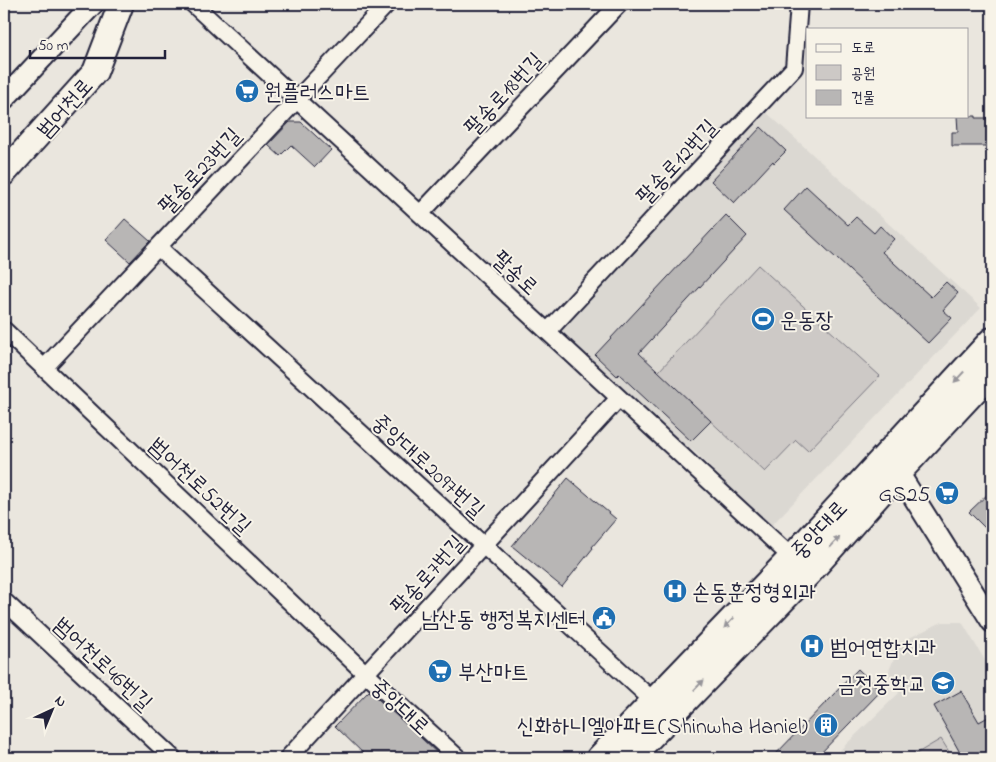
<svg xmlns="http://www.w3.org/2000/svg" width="996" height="762" viewBox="0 0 996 762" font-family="'Indie Flower','Poor Story',sans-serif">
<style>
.built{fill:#dbd8d2}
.green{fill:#cdc9c6;stroke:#787680}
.building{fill:#b8b6b5;stroke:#22223b}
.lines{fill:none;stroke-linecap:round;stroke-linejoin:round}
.minor-casing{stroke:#22223b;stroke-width:20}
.tertiary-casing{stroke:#22223b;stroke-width:24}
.secondary-casing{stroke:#22223b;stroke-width:28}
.primary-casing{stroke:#22223b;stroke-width:30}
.minor{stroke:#f7f3e8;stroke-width:16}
.tertiary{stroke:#f7f3e8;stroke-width:20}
.secondary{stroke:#f7f3e8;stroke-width:24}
.primary{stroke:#f7f3e8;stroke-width:26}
.oneway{fill:#97959a}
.labels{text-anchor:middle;stroke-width:4;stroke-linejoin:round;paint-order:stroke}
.poi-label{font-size:22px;fill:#22223b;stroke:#f7f3e8;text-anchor:start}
.street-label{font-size:22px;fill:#22223b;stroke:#f7f3e8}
</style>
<rect width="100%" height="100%" fill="#eae6de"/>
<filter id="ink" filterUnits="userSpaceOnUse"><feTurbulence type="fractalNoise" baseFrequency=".02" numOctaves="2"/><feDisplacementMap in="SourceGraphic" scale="10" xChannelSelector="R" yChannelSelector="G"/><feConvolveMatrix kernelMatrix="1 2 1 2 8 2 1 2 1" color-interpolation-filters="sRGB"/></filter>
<g filter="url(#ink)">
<path class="built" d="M 765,111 L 981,308 L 768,529 L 713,475 L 713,470 L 691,448 L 685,450 L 556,328 Z
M 942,622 L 962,622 L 992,672 L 992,758 L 832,758 L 899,693 L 888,673 L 901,642 Z"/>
<path class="green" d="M 758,265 L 880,376 L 808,451 L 796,440 L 765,472 L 658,372 Z
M 941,739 L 953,758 L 909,758 Z"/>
<path class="building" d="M 957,116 L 976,116 L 976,118 L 992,118 L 992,146 L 952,146 L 952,132 L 958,132 Z
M 290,122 L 301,122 L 331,150 L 315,167 L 291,145 L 280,156 L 268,145 Z
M 761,127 L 786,151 L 774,163 L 773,161 L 734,203 L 711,181 Z
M 806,186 L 848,225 L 856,217 L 874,233 L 880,226 L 894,239 L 882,252 L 931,297 L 946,282 L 958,293 L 943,310 L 952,318 L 928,343 L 784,210 Z
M 726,215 L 747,236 L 639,353 L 711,421 L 691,441 L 619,374 L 617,376 L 595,355 Z
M 125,219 L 150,241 L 130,262 L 106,240 Z
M 568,478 L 616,519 L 592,547 L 593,548 L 562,587 L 512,546 Z
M 992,490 L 992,535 L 969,512 Z
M 858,669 L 881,691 L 816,758 L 772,758 Z
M 369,691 L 417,734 L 442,758 L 368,758 L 335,726 Z
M 961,691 L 979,722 L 992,715 L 992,758 L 963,758 L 934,706 Z"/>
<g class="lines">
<g class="minor-casing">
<path id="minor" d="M 193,4 L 799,564
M 420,214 L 619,4
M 158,247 L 661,708
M 4,330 L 366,674 L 458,758
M 548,331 L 794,68 L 799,4
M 44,368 L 387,4
M 4,601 L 173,758
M 288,758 L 619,398"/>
</g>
<g class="tertiary-casing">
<path id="tertiary" d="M 4,99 L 93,4
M 898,472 L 992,622"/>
</g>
<g class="secondary-casing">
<path id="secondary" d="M 4,173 L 95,72 L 121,4"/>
</g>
<g class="primary-casing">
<path id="primary" d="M 600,758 L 792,558 L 992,341
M 629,758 L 808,573 L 898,472 L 992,371"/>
</g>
<use href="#minor" class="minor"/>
<use href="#tertiary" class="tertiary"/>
<use href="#secondary" class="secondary"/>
<use href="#primary" class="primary"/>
</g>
<defs><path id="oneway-solid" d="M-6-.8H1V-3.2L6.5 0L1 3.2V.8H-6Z" transform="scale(1.25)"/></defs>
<g class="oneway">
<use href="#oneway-solid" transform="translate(959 377) rotate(133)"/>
<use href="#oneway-solid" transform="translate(835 542) rotate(-48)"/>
<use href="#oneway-solid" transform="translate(729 623) rotate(134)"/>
<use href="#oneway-solid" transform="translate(699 685) rotate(-46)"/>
</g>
</g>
<defs>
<g id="supermarket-disc" transform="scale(1.25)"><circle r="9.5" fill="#1f6fb2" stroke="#f7f3e8"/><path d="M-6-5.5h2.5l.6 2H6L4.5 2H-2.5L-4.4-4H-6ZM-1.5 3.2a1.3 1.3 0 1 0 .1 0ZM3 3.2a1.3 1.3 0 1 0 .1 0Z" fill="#fff"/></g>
<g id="stadium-disc" transform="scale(1.25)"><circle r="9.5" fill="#1f6fb2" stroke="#f7f3e8"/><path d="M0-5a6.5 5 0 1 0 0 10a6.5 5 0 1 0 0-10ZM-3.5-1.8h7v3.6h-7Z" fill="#fff"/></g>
<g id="hospital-disc" transform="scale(1.25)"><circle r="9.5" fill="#1f6fb2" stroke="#f7f3e8"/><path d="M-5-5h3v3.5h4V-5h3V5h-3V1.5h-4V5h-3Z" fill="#fff"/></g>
<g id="civic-disc" transform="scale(1.25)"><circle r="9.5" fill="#1f6fb2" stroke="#f7f3e8"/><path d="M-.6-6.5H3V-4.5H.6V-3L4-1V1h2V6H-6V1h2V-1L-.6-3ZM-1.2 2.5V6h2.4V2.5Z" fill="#fff"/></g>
<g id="school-disc" transform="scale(1.25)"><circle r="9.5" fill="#1f6fb2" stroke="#f7f3e8"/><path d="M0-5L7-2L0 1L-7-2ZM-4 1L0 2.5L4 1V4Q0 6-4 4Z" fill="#fff"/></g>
<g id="building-disc" transform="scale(1.25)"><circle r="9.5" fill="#1f6fb2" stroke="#f7f3e8"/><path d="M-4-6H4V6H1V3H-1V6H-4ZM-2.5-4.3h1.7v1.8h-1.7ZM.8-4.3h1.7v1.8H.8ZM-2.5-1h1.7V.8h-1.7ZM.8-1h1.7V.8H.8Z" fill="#fff"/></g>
</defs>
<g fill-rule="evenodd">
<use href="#supermarket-disc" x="247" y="91"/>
<use href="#stadium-disc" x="763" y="319"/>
<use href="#supermarket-disc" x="947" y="493"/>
<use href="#hospital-disc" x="675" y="591"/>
<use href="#civic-disc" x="604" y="618"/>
<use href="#hospital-disc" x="812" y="646"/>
<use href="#supermarket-disc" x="440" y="671"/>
<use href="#school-disc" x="943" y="683"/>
<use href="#building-disc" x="826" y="725"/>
</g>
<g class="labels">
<g class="poi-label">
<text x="264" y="99">원플러스마트</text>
<text x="780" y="327">운동장</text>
<text x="930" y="501" text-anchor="end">GS25</text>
<text x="692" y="599">손동훈정형외과</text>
<text x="586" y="626" text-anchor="end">남산동 행정복지센터</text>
<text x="830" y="654">범어연합치과</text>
<text x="458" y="679">부산마트</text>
<text x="926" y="691" text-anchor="end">금정중학교</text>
<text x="808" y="733" text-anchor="end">신화하니엘아파트(Shinwha Haniel)</text>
</g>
<g class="street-label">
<text transform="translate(503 93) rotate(-47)" y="8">팔송로18번길</text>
<text transform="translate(64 107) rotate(-48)" y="8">범어천로</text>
<text transform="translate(676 161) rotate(-47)" y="8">팔송로12번길</text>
<text transform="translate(199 170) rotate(-47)" y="8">팔송로23번길</text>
<text transform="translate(516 272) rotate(43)" y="8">팔송로</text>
<text transform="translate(429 465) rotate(42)" y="8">중앙대로2097번길</text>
<text transform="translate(201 485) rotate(43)" y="8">범어천로52번길</text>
<text transform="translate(818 529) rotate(-47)" y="8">중앙대로</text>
<text transform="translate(427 574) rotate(-48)" y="8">팔송로7번길</text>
<text transform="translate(104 663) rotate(43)" y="8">범어천로46번길</text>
<text transform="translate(401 706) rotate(43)" y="8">중앙대로</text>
</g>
</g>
<rect width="996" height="762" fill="none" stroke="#f7f3e8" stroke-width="20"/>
<rect x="10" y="10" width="976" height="742" fill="none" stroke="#22223b" stroke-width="2" filter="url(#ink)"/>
<rect x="806" y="28" width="162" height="90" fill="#f7f3e8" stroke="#a29fa3"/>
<rect x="816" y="44" width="25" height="8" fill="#f7f3e8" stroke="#a29fa3"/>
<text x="851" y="52" font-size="15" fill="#22223b">도로</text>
<rect x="816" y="65" width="25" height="15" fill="#cdc9c6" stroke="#a29fa3"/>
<text x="851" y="78" font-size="15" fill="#22223b">공원</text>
<rect x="816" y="90" width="25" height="15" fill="#b8b6b5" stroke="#a29fa3"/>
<text x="851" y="102" font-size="15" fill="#22223b">건물</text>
<g transform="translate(52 710) rotate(44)" stroke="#f7f3e8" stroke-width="4" paint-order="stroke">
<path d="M0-4L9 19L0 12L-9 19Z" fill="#22223b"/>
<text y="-8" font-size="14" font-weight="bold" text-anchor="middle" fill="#22223b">N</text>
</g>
<path d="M30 50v8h135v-8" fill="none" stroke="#22223b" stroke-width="2.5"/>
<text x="38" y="50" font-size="15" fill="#22223b" stroke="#f7f3e8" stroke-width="4" paint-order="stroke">50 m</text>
</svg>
